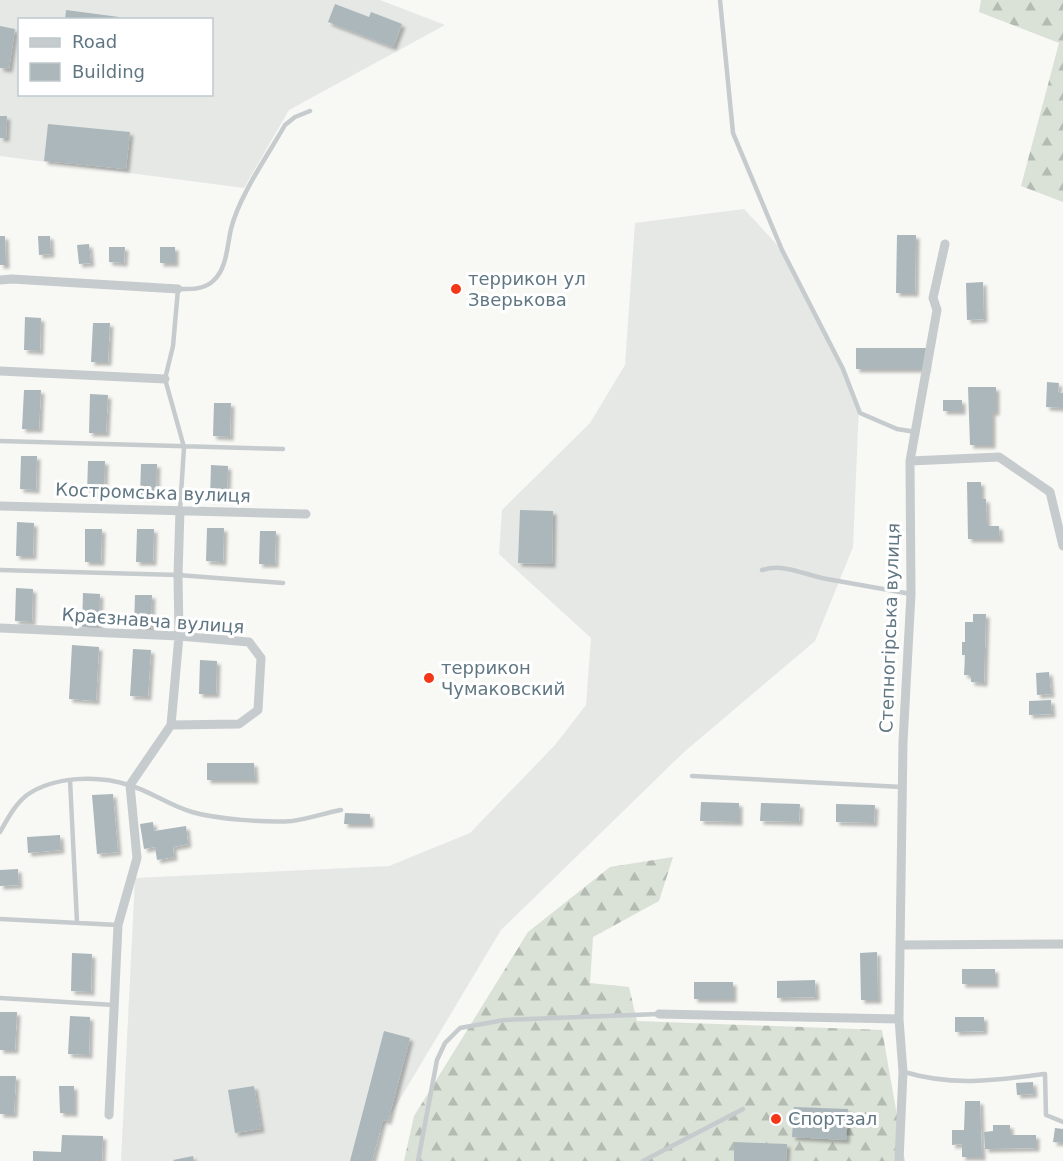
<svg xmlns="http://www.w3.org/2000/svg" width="1063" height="1161" viewBox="0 0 1063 1161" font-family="'DejaVu Sans',sans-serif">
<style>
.built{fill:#e6e8e6;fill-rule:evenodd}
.forest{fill:url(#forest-firs)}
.building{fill:#abb7bb;filter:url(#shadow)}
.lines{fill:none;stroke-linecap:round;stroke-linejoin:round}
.lane{stroke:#c6cbce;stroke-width:4.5}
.street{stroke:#c6cbce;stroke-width:9}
.poi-dot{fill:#f3381a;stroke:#fff;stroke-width:2}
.labels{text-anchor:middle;stroke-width:6;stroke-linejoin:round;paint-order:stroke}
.poi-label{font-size:18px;fill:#607783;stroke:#fff;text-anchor:start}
.street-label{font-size:18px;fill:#607783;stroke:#fff}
</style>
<defs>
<pattern id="forest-firs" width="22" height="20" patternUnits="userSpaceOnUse" patternTransform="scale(1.5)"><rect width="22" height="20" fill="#dae1d6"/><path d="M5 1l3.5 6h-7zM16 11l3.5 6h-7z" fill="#b4bbb3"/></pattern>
<filter id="shadow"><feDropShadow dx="3.5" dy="3.5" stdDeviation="1.5" flood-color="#0004"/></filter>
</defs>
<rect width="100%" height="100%" fill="#f8f8f5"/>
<path class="built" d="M 0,0 L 380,0 L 445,25 L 289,110 L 244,188 L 0,156 ZM 20,20 L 212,20 L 212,94 L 20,94 Z
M 744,209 L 782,250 L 859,405 L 853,547 L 815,641 L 684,752 L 501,930 L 379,1134 L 372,1161 L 121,1161 L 135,878 L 389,866 L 470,833 L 555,745 L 586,705 L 591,638 L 499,554 L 502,510 L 590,423 L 625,365 L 635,223 Z"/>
<path class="forest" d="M 981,0 L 1063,0 L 1063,202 L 1021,186 L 1059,43 L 979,12 Z
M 673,857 L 659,901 L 593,937 L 590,983 L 629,987 L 637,1021 L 882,1030 L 905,1161 L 404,1161 L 414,1116 L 528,932 L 610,867 Z"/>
<path class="building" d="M 335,4 L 369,17 L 371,12 L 402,24 L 393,47 L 328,22 Z
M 66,10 L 119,17 L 119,20 L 65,20 Z
M 0,26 L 15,29 L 9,69 L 0,68 Z
M 0,116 L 7,116 L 6,138 L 0,138 Z
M 48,124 L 130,132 L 126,169 L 44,161 Z
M 897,235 L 916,235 L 915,293 L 896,293 Z
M 0,236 L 5,236 L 6,265 L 0,265 Z
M 38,236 L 50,236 L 51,254 L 39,255 Z
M 89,244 L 91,263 L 79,264 L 77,245 Z
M 109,247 L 125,247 L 124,263 L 109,262 Z
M 160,247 L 175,247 L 175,263 L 160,263 Z
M 983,282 L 984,319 L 967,320 L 966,283 Z
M 25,317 L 41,318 L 40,351 L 24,350 Z
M 93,323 L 110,323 L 108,362 L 91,362 Z
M 856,348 L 926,348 L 926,369 L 856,369 Z
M 1047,382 L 1059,383 L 1058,392 L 1063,393 L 1063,408 L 1046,407 Z
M 968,387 L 996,387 L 996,412 L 992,412 L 992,445 L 970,445 Z
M 24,390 L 41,390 L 39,429 L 22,429 Z
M 90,394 L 108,395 L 106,433 L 89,433 Z
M 943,400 L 962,400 L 962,411 L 943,411 Z
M 214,403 L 231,403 L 230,437 L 213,436 Z
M 21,456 L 37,456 L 36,490 L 20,489 Z
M 88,461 L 105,461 L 104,494 L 87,494 Z
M 141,464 L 157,464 L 156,497 L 140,497 Z
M 211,465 L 228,466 L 227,499 L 210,499 Z
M 967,482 L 981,482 L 981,499 L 986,499 L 987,526 L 999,526 L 1000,539 L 968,539 Z
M 520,510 L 553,511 L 552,564 L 518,563 Z
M 17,522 L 34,523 L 33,556 L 16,556 Z
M 207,528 L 224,528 L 223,562 L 206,561 Z
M 85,529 L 102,529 L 101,562 L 85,562 Z
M 137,529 L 154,529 L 153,562 L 136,562 Z
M 260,531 L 276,531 L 275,564 L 259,564 Z
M 16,588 L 33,589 L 32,622 L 15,621 Z
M 83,593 L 100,594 L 99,627 L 82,627 Z
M 135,595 L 152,595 L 151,629 L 134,628 Z
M 973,614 L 986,614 L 984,683 L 971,682 L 971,675 L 964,675 L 965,655 L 962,655 L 962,642 L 965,642 L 965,622 L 973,622 Z
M 72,645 L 99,647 L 96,701 L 69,699 Z
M 133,649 L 151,650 L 148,697 L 130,696 Z
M 200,660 L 217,661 L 216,694 L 199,694 Z
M 1049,672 L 1051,694 L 1037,695 L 1036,673 Z
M 1051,700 L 1052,714 L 1029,715 L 1029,701 Z
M 207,763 L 254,763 L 255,780 L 207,780 Z
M 113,794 L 118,852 L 97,854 L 92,795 Z
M 701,802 L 739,803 L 739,822 L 700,821 Z
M 761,803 L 800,804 L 799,822 L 760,821 Z
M 836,804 L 875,805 L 874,823 L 836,822 Z
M 345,813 L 370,814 L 370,824 L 344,824 Z
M 153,822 L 154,831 L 186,826 L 188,844 L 173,847 L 174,857 L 157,860 L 155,847 L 144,849 L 140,824 Z
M 60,835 L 61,850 L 28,853 L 27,837 Z
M 18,869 L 19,885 L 0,886 L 0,870 Z
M 877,952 L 878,1000 L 861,1000 L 860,953 Z
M 72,953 L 92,954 L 91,992 L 71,991 Z
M 962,969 L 995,969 L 995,984 L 962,984 Z
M 815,980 L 816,997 L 777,998 L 777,981 Z
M 694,982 L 733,982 L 733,999 L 694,999 Z
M 0,1012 L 17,1012 L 15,1050 L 0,1050 Z
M 70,1016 L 90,1017 L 89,1055 L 68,1054 Z
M 955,1017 L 984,1017 L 984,1031 L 955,1032 Z
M 384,1031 L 410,1038 L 388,1121 L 383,1120 L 372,1161 L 350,1161 Z
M 0,1076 L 16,1076 L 14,1114 L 0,1114 Z
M 1033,1082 L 1034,1094 L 1017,1095 L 1016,1083 Z
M 59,1086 L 74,1086 L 74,1113 L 60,1113 Z
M 254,1086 L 261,1129 L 235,1133 L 228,1090 Z
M 965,1101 L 980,1101 L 982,1157 L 962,1157 L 962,1144 L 952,1145 L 952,1130 L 964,1130 Z
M 794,1107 L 848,1109 L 846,1140 L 792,1137 Z
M 993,1125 L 1010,1125 L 1010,1135 L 1036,1135 L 1036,1148 L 985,1149 L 984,1132 L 993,1131 Z
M 1055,1128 L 1063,1129 L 1063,1143 L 1053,1142 Z
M 62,1135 L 103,1136 L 102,1161 L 33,1161 L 33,1151 L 61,1152 Z
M 734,1142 L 787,1144 L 786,1161 L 734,1161 Z
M 193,1156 L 194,1161 L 174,1161 L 173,1160 Z"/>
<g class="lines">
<path class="lane" d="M 720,0 L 733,133 L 782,250 L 843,369 L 860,413 L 897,429 L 916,432
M 0,441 L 283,449
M 180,510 L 184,447 L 165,379 L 173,346 L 178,289 C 189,289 204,290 213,281 C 227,269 227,246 231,229 C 239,196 268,155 285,125 L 295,117 L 310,111
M 0,570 L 178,575 L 283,583
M 762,570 C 785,563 804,575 827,579 C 855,584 883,589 911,594
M 692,776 L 902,787
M 70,780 L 77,922
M 0,832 C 7,820 15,804 27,795 C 54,776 98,775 129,785 C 150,791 170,806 192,812 C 216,819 267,823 292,821 C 308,819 325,813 341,810
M 0,919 L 118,925
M 0,998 L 114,1005
M 904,1072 C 956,1087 993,1080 1045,1074 L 1046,1115 L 1063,1122
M 418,1161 L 437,1060 L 445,1043 L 460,1028 L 504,1020 L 659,1014
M 643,1161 L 743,1109"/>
<path class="street" d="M 0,280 L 12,279 L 178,289
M 0,371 L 165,379
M 910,461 L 999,457 L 1050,492 L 1063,546
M 0,506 L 306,514
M 0,628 L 179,636 L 249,642 L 261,658 L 258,710 L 239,724 L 171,725
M 901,945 L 1063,944
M 659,1014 L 899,1019
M 109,1115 L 118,925 L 137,858 L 130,785 L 171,725 L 179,636 L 178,575 L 180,510
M 899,1161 L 903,1072 L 899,1019 L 903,742 L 911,594 L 910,461 L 937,310 L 933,298 L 945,244"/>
</g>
<g class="poi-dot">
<circle cx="456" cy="289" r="6"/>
<circle cx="429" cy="678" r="6"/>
<circle cx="776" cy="1119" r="6"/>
</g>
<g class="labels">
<g class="poi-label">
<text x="468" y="285">террикон ул<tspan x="468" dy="21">Зверькова</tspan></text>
<text x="441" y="674">террикон<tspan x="441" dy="21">Чумаковский</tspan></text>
<text x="788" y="1125">Спортзал</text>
</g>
<g class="street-label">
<text transform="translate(153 493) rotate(2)" y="6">Костромська вулиця</text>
<text transform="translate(153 621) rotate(4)" y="6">Краєзнавча вулиця</text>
<text transform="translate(890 628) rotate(-88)" y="6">Степногірська вулиця</text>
</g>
</g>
<rect x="18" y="18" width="195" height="78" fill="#ffffff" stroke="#bfc9cd" stroke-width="1.5"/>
<rect x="30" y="38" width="30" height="9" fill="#c6cbce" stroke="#bfc9cd" stroke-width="1.5"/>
<text x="72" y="48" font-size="18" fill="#607783">Road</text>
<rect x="30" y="63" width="30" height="18" fill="#abb7bb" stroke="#bfc9cd" stroke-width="1.5"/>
<text x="72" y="78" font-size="18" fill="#607783">Building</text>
</svg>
